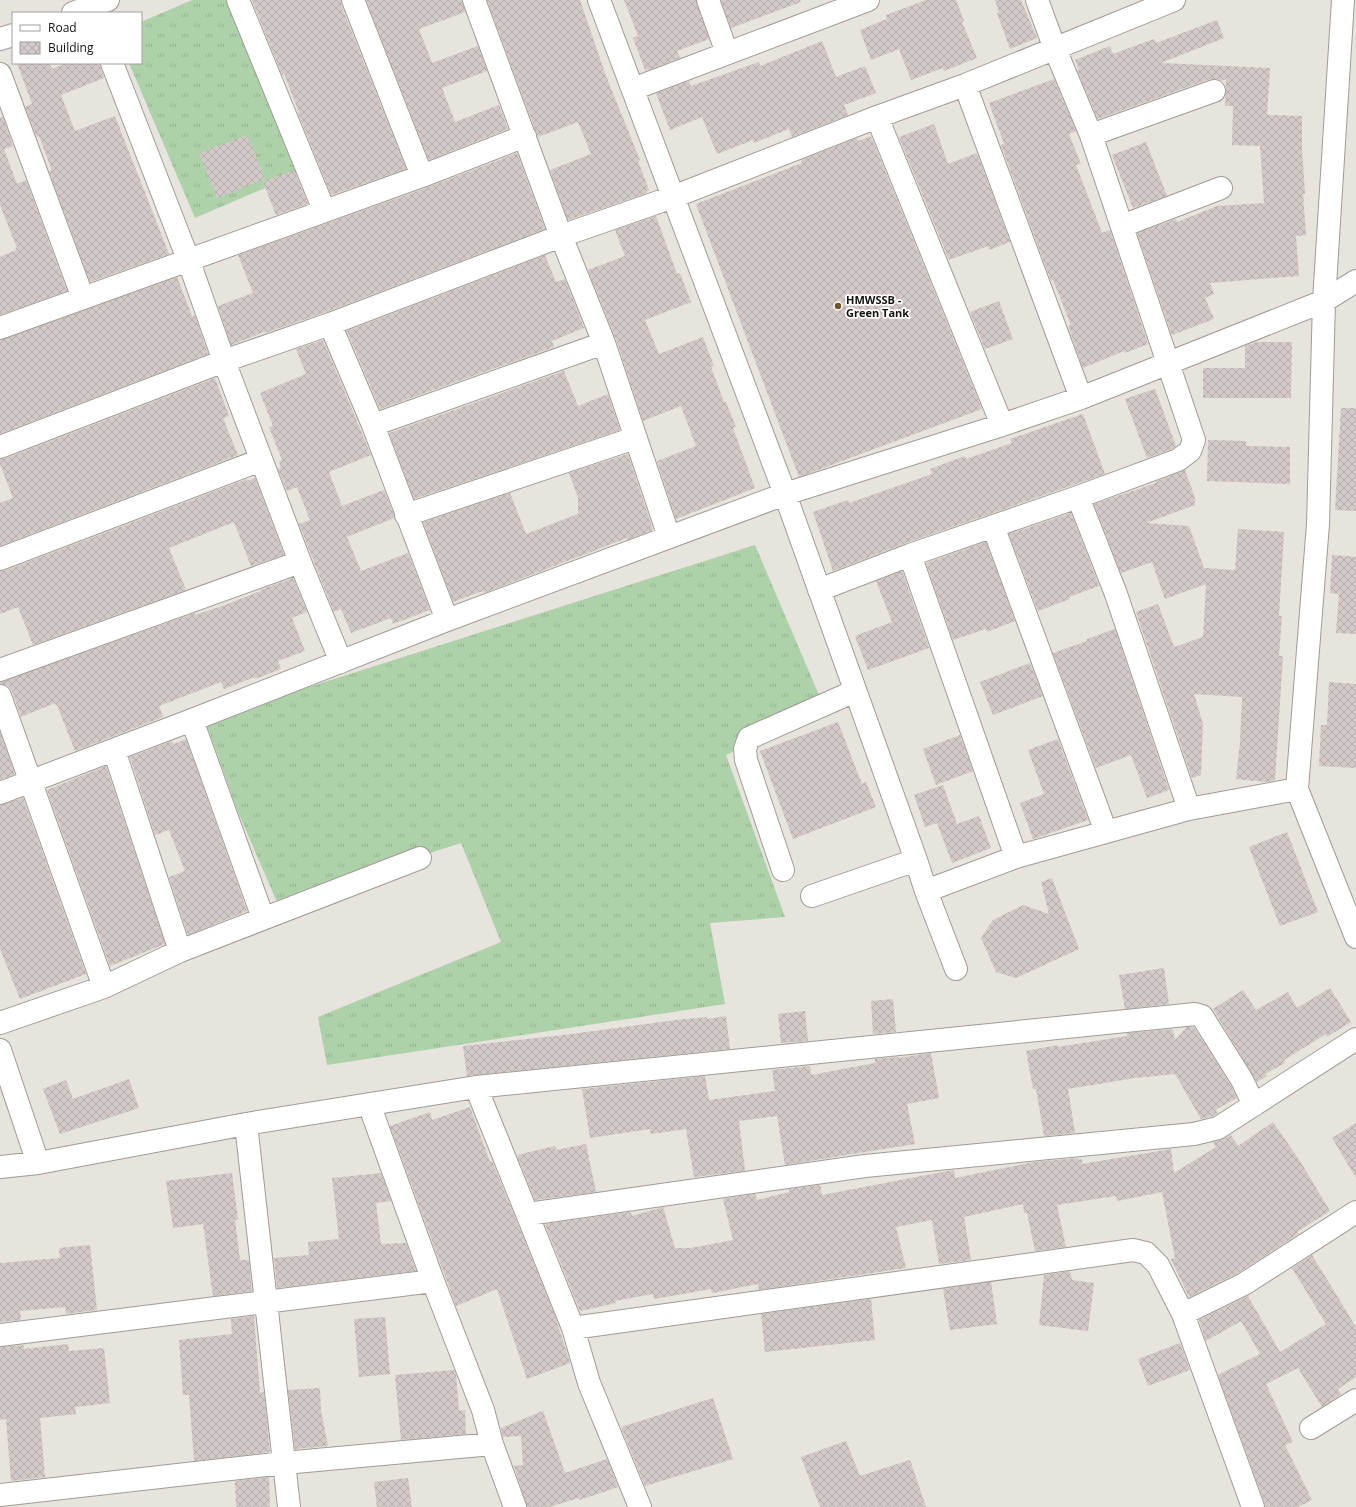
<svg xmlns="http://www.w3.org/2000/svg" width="1356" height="1507" viewBox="0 0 1356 1507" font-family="'Open Sans',sans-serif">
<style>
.grass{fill:url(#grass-tufts)}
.building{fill:url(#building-cross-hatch)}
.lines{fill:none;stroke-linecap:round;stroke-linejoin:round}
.minor-casing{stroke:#a09b96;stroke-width:24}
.minor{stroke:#fff;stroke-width:22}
.poi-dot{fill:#725228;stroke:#fff;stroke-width:1.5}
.labels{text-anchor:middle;stroke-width:3.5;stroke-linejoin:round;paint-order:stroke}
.poi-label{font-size:11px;font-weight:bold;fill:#13110f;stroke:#fff;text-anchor:start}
</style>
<defs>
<pattern id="grass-tufts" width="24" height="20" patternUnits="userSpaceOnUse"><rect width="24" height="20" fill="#add1a9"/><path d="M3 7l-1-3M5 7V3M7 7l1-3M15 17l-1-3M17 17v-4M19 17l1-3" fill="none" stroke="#94b290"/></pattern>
<pattern id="building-cross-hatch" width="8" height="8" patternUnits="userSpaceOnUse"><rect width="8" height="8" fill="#d2c9c8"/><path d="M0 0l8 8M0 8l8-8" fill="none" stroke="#b3acab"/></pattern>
</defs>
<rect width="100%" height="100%" fill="#e7e3dd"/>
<path class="grass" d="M 192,0 L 226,0 L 300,173 L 195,218 L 129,63 L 141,63 L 141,22 Z
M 755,545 L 825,709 L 726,755 L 785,917 L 710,923 L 725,1004 L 327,1065 L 318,1017 L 501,942 L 461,843 L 277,902 L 238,812 L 205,720 Z"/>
<path class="building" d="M 252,0 L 341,0 L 341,5 L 406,169 L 331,195 L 298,113 L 299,112 L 284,74 L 282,75 Z
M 366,0 L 462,0 L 465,12 L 419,29 L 432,63 L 478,46 L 487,71 L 442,88 L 455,122 L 499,105 L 508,129 L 429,160 Z
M 487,0 L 580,0 L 606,76 L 640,160 L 638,161 L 649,190 L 646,192 L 647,193 L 568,220 L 550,170 L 591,154 L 578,122 L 538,137 Z
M 624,0 L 696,0 L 709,39 L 677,51 L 680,58 L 648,70 L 647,69 L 645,70 L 633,38 L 638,36 Z
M 721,0 L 800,0 L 801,2 L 731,28 Z
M 926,0 L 956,0 L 964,21 L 962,22 L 977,58 L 944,71 L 943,68 L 911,80 L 899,49 L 871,60 L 860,30 L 887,19 L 886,15 Z
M 995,0 L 1021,0 L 1037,38 L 1010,49 L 997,13 L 999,12 Z
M 1217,20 L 1224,38 L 1161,63 L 1270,68 L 1267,115 L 1302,116 L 1302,149 L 1305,194 L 1303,194 L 1306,235 L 1296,236 L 1299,276 L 1210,283 L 1214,294 L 1205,298 L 1214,319 L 1172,335 L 1137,233 L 1176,219 L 1177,222 L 1217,206 L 1264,203 L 1260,146 L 1232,145 L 1233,106 L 1225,106 L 1226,79 L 1221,81 L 1216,79 L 1210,79 L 1098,119 L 1077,70 L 1079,70 L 1075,60 L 1110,46 L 1113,54 L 1154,39 L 1156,43 Z
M 822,41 L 836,77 L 865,66 L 876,93 L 844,105 L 848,115 L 792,137 L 789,129 L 754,143 L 753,140 L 717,154 L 702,117 L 670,130 L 656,93 L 689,81 L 691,86 L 759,62 L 760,66 Z
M 17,63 L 49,63 L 52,69 L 66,63 L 99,63 L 104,78 L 61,95 L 75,131 L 115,116 L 169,254 L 90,282 L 49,171 L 51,171 L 51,168 L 39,136 L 37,137 L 25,107 L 32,104 Z
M 1054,79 L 1076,131 L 1069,134 L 1081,164 L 1076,165 L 1102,233 L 1110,230 L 1148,344 L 1125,353 L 1124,351 L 1083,368 L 1068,326 L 1071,325 L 1053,280 L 1051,281 L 1001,145 L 1004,144 L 989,103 Z
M 3,117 L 13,146 L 4,149 L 17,184 L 26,180 L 67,291 L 0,315 L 0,257 L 16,250 L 15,249 L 17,248 L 0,205 L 0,118 Z
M 934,124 L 948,164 L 977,153 L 1010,242 L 989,250 L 988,246 L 949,260 L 899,137 Z
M 247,135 L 265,179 L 217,198 L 199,153 Z
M 871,136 L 982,409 L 799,477 L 696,204 L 802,163 L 801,160 L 857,138 L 858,141 Z
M 1146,142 L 1167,196 L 1133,208 L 1112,155 Z
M 517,153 L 545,229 L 326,312 L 265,333 L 264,332 L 231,345 L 218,306 L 253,293 L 238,255 L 426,188 Z
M 294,170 L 308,204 L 276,215 L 263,182 Z
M 656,216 L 677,274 L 680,273 L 691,302 L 645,320 L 659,354 L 703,337 L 714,366 L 711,367 L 724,402 L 726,402 L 736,427 L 733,428 L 755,488 L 676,519 L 657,461 L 696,446 L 681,406 L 643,421 L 616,339 L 588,270 L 625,256 L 615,230 Z
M 545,255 L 556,282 L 565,279 L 584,328 L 552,341 L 554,347 L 380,409 L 347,331 Z
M 177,277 L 192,316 L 195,315 L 208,354 L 0,434 L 0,340 Z
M 999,301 L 1013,339 L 985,349 L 970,312 Z
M 323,340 L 371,455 L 329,472 L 342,506 L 384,490 L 394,515 L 394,518 L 347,537 L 361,571 L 408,553 L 430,610 L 393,624 L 391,618 L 351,633 L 341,609 L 334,612 L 312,557 L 299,524 L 310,520 L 297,487 L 287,491 L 278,469 L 281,467 L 279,461 L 282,460 L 269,427 L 273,426 L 260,393 L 306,374 L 296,349 Z
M 1256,342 L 1292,342 L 1291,398 L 1203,398 L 1203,368 L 1245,368 L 1245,346 Z
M 564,371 L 578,406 L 608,394 L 620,430 L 414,499 L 389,433 Z
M 215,378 L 229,416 L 223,418 L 238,455 L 0,546 L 0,503 L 13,498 L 0,464 L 0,459 L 4,459 Z
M 1155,389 L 1176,446 L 1172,449 L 1147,458 L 1125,399 Z
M 1341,408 L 1356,408 L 1356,511 L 1335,510 Z
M 1083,414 L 1105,474 L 906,543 L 833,571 L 813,512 L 848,500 L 849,503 L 932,474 L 930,469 L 965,456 L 966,459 L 1012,443 L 1010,439 Z
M 1208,440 L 1246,441 L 1246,446 L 1290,447 L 1290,484 L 1207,481 Z
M 628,454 L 653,530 L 627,540 L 627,538 L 484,593 L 483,591 L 453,602 L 423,522 L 510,493 L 526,534 L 578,514 L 578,498 L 569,473 Z
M 1185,470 L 1195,498 L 1195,505 L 1146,523 L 1189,526 L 1204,568 L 1235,570 L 1238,529 L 1284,532 L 1279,616 L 1282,616 L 1279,656 L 1283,656 L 1275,780 L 1267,782 L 1236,779 L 1240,743 L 1242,697 L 1194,694 L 1203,724 L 1201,775 L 1192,778 L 1136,612 L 1158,604 L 1174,647 L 1203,637 L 1206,584 L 1165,599 L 1152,562 L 1121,573 L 1094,504 L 1156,483 L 1155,482 Z
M 255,478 L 284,555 L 251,566 L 234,522 L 169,548 L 186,590 L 33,645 L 18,607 L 0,614 L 0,571 L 4,571 L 247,479 L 247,481 Z
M 1071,513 L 1099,586 L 1069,597 L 1070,599 L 1038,611 L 1009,534 Z
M 986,542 L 1015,621 L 987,632 L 986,629 L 953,640 L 926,563 Z
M 1332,555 L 1356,557 L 1356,634 L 1336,633 L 1339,594 L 1330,593 Z
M 902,571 L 929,648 L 868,670 L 855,636 L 892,622 L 876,581 Z
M 293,578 L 307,612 L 292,618 L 305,651 L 278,661 L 281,669 L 255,679 L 255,677 L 224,689 L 221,682 L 159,706 L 163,717 L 75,751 L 57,705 L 56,705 L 55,703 L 21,717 L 12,691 L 8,686 L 0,684 L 0,682 L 195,613 L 195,615 L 225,605 L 258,592 L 261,591 L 260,590 Z
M 1115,629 L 1169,790 L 1147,798 L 1131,755 L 1096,768 L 1053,653 L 1087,641 L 1087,639 Z
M 1030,663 L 1043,696 L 993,715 L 980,682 Z
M 1329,682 L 1356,684 L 1356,768 L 1319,766 L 1321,725 L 1327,725 Z
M 838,722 L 862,784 L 866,782 L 876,807 L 793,839 L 760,751 Z
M 0,733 L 15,774 L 0,780 Z
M 960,735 L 973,771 L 936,785 L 923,749 Z
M 186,739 L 247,911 L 188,935 L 169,877 L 185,871 L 169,830 L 155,835 L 130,757 L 172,741 L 174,744 Z
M 1058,739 L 1088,820 L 1033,839 L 1020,803 L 1044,794 L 1028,750 Z
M 106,766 L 165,944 L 110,966 L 47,790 Z
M 943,785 L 957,824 L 979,816 L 991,848 L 952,863 L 937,823 L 925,827 L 914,795 Z
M 23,798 L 86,974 L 20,999 L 0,949 L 0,805 Z
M 1287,832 L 1318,912 L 1280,926 L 1249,847 Z
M 1052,878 L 1079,949 L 1016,978 L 996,972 L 981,938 L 993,920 L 1023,905 L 1049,914 L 1041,882 Z
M 1164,968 L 1169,1004 L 1125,1009 L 1119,975 Z
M 1330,988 L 1351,1022 L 1327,1037 L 1326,1034 L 1284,1060 L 1285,1063 L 1265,1074 L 1267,1076 L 1257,1082 L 1213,1009 L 1243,990 L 1256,1010 L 1288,992 L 1297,1008 Z
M 893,999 L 896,1032 L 873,1034 L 871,1001 Z
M 805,1011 L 808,1041 L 781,1043 L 778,1014 Z
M 726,1016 L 730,1049 L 467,1076 L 463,1046 L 564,1035 L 676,1020 L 707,1017 L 707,1019 Z
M 1187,1027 L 1194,1027 L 1231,1086 L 1237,1098 L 1215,1110 L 1218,1113 L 1213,1116 L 1201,1119 L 1175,1074 L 1135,1078 L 1068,1089 L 1075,1133 L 1044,1136 L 1036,1089 L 1033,1089 L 1026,1051 L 1058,1045 L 1058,1047 L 1127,1036 L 1127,1033 L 1173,1029 L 1175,1040 Z
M 931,1053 L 939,1098 L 907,1104 L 915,1144 L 785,1165 L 777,1116 L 739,1121 L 745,1171 L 694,1177 L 686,1129 L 651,1134 L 650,1129 L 590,1138 L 582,1089 L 705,1076 L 709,1100 L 775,1091 L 772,1070 L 810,1066 L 811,1075 L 875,1063 L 875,1059 L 898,1057 L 898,1058 Z
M 129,1079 L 139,1108 L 60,1134 L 43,1089 L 66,1080 L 73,1099 Z
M 470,1107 L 490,1162 L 492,1161 L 555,1316 L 570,1363 L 527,1379 L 497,1289 L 456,1306 L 390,1126 L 430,1112 L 432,1120 Z
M 1273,1122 L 1300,1161 L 1330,1211 L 1297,1232 L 1298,1234 L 1238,1273 L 1189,1297 L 1171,1259 L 1175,1258 L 1162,1192 L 1117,1201 L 1116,1196 L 1057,1205 L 1066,1247 L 1035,1251 L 1027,1213 L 1024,1213 L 1023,1204 L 964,1217 L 971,1260 L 939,1264 L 932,1220 L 896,1227 L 906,1268 L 759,1290 L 758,1284 L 712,1293 L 711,1289 L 654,1299 L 653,1294 L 615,1301 L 616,1303 L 580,1311 L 545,1224 L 631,1212 L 632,1216 L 663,1207 L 675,1248 L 691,1248 L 733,1240 L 723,1199 L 755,1194 L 757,1200 L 789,1192 L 789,1189 L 820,1185 L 822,1195 L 948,1171 L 954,1170 L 955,1178 L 1034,1162 L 1078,1158 L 1078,1160 L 1082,1159 L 1082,1164 L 1171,1149 L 1174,1173 L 1216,1147 L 1213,1142 L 1221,1140 L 1231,1135 L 1238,1146 Z
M 1356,1123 L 1356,1178 L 1332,1138 Z
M 586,1144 L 596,1192 L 535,1200 L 517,1155 L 555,1146 L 556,1150 Z
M 232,1173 L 238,1219 L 235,1220 L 240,1260 L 249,1260 L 252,1291 L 213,1296 L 203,1224 L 173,1228 L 166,1181 Z
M 381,1173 L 391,1201 L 376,1203 L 381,1244 L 406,1243 L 416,1271 L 277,1288 L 274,1258 L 309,1255 L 308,1242 L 339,1239 L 332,1178 Z
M 90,1245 L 97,1310 L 66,1314 L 65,1307 L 20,1311 L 21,1320 L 0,1322 L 0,1263 L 60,1258 L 59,1248 Z
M 1312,1255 L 1356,1327 L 1356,1377 L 1338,1389 L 1341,1394 L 1322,1407 L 1298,1368 L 1266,1384 L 1293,1442 L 1285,1445 L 1312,1500 L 1298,1507 L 1266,1507 L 1218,1375 L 1260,1354 L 1241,1321 L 1206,1341 L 1199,1320 L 1248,1296 L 1280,1352 L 1326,1324 L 1292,1268 Z
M 1070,1271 L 1072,1280 L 1094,1283 L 1088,1331 L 1039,1325 L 1044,1275 Z
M 991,1282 L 997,1324 L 950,1330 L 943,1289 Z
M 871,1299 L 875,1340 L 765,1352 L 761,1314 Z
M 254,1316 L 260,1393 L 264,1392 L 270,1452 L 194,1461 L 189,1395 L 183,1395 L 179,1340 L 232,1334 L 231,1319 Z
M 385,1317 L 390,1374 L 359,1377 L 354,1319 Z
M 1180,1343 L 1190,1370 L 1148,1386 L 1138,1359 Z
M 68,1344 L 69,1351 L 104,1348 L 110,1403 L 75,1407 L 76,1414 L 40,1418 L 45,1477 L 11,1481 L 6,1419 L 0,1420 L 0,1347 L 24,1345 L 24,1349 Z
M 454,1370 L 456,1374 L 459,1411 L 465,1410 L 466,1434 L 401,1440 L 395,1375 Z
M 320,1388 L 321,1411 L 328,1446 L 295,1449 L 288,1390 Z
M 713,1398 L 733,1459 L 645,1486 L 621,1427 Z
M 543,1411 L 565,1473 L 607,1459 L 618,1487 L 580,1500 L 579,1498 L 549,1507 L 527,1507 L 514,1466 L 523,1465 L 521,1436 L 503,1437 L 501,1428 Z
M 846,1441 L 860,1476 L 910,1460 L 926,1507 L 820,1507 L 801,1457 Z
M 269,1477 L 270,1507 L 236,1507 L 235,1481 Z
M 408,1478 L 412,1507 L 377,1507 L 374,1482 Z"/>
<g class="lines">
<g class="minor-casing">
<path id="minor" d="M 238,0 L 324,210
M 353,0 L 422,176
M 474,0 L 561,236 L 604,343 L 669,537
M 599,0 L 785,494 L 916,860 L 926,891 L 956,969
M 708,0 L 727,53
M 1343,0 L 1324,301 L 1318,524 L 1297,789 L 1356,937
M 73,13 L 108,0
M 0,39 L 13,35
M 112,63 L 188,259 L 224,361 L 300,562 L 341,662
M 0,74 L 83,298
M 965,85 L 1081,398
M 633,89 L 868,0
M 877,117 L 1002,425
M 1091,135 L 1214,91
M 1122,226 L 1221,188
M 330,324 L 373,425 L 447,620
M 0,328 L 422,176 L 525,136
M 373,425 L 604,343
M 0,447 L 224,361 L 330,324 L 561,236 L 673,197 L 877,117 L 965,85 L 1174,0
M 1078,497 L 1116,594 L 1189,809
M 406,515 L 635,438
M 993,526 L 1106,832
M 910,555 L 1016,857
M 0,559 L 261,460
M 819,590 L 910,555 L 1078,497 L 1178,460 L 1190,451 L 1194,440 L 1091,135 L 1055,49 L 1037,0
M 0,670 L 300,562
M 0,696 L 104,987
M 114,750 L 180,951
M 0,793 L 192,720
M 783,870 L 746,760 L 745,749 L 749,738 L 855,691
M 926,891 L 1016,857 L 1106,832 L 1189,809 L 1297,789
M 812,896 L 916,860
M 263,918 L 192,720 L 447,620 L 785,494 L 1002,425 L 1081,398 L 1324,301 L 1356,281
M 0,1023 L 104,987 L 180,951 L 420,858
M 0,1050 L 38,1163
M 476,1087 L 573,1328 L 589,1383 L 640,1507
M 369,1104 L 433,1281 L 483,1410 L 492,1444 L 515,1507
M 246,1124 L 289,1507
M 0,1167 L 38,1163 L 246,1124 L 476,1087 L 1195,1014 L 1202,1016 L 1205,1021 L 1242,1080 L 1254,1105
M 528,1214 L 865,1166 L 1194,1134 L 1218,1128 L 1356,1039
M 1183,1314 L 1253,1507
M 573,1328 L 1133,1250 L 1146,1253 L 1158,1265 L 1183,1314 L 1244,1284 L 1356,1212
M 0,1335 C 144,1316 289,1300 433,1281
M 1311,1428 L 1356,1400
M 0,1495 L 284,1463 L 492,1444"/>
</g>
<use href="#minor" class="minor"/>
</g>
<circle class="poi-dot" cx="838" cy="306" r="4"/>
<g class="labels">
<g class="poi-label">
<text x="846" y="304">HMWSSB -<tspan x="846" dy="13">Green Tank</tspan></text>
</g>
</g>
<rect x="12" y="12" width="130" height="52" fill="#ffffff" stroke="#a1a09f"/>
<rect x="20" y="25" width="20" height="6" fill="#ffffff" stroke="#a1a09f"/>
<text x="48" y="32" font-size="12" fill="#13110f">Road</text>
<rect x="20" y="42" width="20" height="12" fill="url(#building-cross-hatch)" stroke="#a1a09f"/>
<text x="48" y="52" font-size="12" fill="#13110f">Building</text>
</svg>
